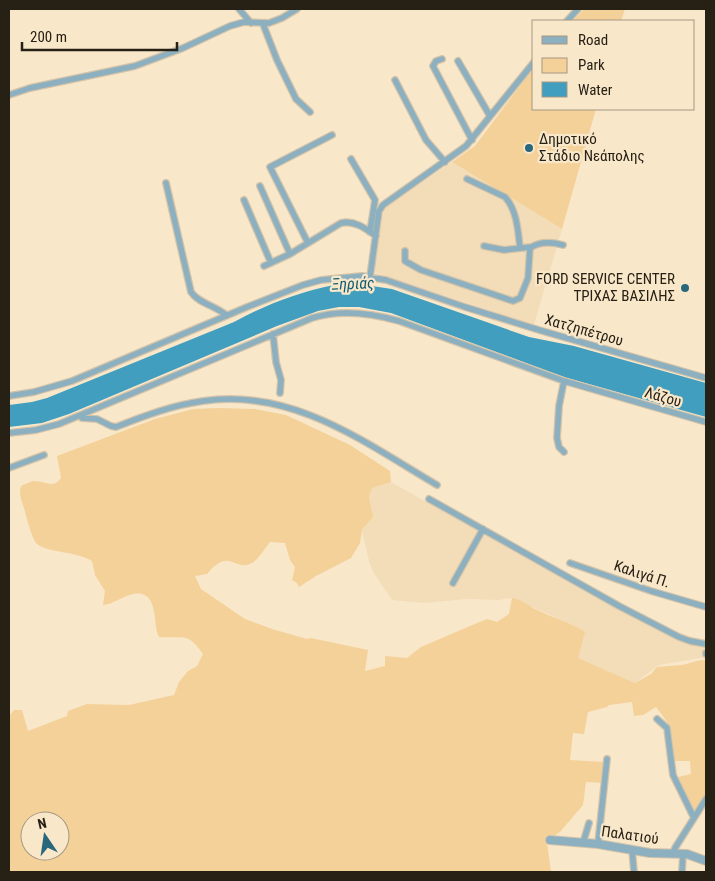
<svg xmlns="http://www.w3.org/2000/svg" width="715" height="881" viewBox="0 0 715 881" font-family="'Roboto Condensed',sans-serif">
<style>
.built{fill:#f3ddb9}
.green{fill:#f4d199;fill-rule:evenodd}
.water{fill:#429ebe}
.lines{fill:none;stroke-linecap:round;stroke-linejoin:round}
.minor-casing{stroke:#d3c3a9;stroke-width:8}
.tertiary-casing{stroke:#d3c3a9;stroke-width:10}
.minor{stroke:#8cb0bf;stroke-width:5.5}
.tertiary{stroke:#8cb0bf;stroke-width:8}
.poi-dot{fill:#29677d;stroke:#f9e7ca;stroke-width:2}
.labels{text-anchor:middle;stroke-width:4.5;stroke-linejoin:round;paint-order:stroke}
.poi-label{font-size:15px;fill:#262015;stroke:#f9e7ca;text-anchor:start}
.street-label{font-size:15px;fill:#262015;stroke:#f9e7ca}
.water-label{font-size:16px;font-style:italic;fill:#105b72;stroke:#f9e7ca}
</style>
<rect width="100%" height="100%" fill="#f9e7ca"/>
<path class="built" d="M 452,162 L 562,229 L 534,325 L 374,272 L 383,213 L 385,208 Z
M 391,482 L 605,602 L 665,634 L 706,649 L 706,657 L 659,665 L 635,683 L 577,658 L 577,627 L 512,598 L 498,600 L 466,599 L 425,603 L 392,600 L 373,572 L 369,561 L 362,531 L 372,517 L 369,497 L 372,488 Z"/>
<path class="green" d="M 584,9 L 625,9 L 621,21 L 573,21 Z
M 534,67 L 534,109 L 596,109 L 562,229 L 452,162 L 475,146 Z
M 219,408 L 255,409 L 286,415 L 350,445 L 390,471 L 391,482 L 372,488 L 369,497 L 373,517 L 362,530 L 360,543 L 351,558 L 316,576 L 299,587 L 297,583 L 292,580 L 295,567 L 290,560 L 285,543 L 270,542 C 265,548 259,559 252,563 C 235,573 230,546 207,574 L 195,576 L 201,589 L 245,619 L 272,629 L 307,639 L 311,638 L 368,650 L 365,671 L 385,666 L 385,656 L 407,658 L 421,647 L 470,626 L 487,619 L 497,622 L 509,614 L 512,598 C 521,599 529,606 537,610 C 553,618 570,622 585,632 L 578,658 L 635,683 L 651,674 L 657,667 C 665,666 674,666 682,665 C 691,663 697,660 706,660 L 706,795 L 695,813 L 678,777 L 691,774 L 690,761 L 674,761 C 673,753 673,744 672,736 C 671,725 662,715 656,707 L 643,715 L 634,716 L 632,702 L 609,705 L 607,707 L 588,712 L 584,734 L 573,733 L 570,760 L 605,762 L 603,783 L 586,782 L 583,805 L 560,832 L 549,839 L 547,843 L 551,872 L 9,872 L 9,716 L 14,710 L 22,710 L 28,731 L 67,716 L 68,711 L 87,704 L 129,705 L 174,695 L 179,682 L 188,671 L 197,666 L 203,654 C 187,631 184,639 159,637 C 152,625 160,589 133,594 C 123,596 114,604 103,605 L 105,591 L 95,575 L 92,561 C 76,551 48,553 37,544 C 32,539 27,519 25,512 C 23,502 18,496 21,486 C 25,484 29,482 33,481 C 44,480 53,490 61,478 L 57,456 L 155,419 L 193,409 ZM 30,821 L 60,821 L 60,851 L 30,851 Z"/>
<path class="water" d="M 334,285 L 365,285 L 392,289 L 529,337 L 574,346 L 706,383 L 706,417 L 564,377 L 391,313 L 359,307 L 339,307 L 318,311 L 277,326 L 69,414 L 42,423 L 9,427 L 9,405 L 32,402 L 47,398 L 234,322 C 265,305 299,292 334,285 Z"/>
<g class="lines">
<g class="minor-casing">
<path id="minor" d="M 239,9 L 251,23
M 567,21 L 578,9
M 263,24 L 277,60 L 296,99 L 310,112
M 442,59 L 436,61 L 433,66 L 472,140
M 458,61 L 490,116
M 395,80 L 426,140 L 445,162
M 9,95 L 30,88 L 135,66 L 183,48 L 230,26 L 244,22 L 269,23 L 282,18 L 297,9
M 351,159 L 375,200 L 370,232
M 467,179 L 505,197 C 517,210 518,231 520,248
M 166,183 L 191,292 C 198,303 216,306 226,315
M 260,186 L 290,254
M 244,200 L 271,263
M 308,243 L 270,167 L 332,135
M 484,246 L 504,250 L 531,247
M 405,251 L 405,261 L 421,270 L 513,301 L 520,298 L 528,278 L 530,248 C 540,241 552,242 563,245
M 264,266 L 290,254 L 341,223 C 354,220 365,228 376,236
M 370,277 L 379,211 L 383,205 L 466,146 L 534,62
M 273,334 L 276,362 L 281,380 L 280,393
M 9,396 L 34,392 L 72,381 L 247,307 L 303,285 L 321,280 L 362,276 L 386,280 L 465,307 L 539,330 L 706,378
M 82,418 L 97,419 L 111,426 L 116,427 C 144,416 173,405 203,401 C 293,388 364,442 437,485
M 9,433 L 36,430 L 59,424 L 312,318 C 341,309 371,313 399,321 L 564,381 L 706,422
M 564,452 L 559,447 L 557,438 L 559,406 L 564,381
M 9,468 L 44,455
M 429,499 L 619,606 L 679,637 L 690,641 L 706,644
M 570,563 L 651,591 L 706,607
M 453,583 L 483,529
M 706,653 L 706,654
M 657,719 L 667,728 L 673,775 L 694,818
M 583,843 L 589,823
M 598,844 L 607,759
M 632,849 L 634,872
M 673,854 L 675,848 L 706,799
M 682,872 L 683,854"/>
</g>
<g class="tertiary-casing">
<path id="tertiary" d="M 550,840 L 598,844 L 650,853 L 687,854 L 706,861"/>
</g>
<use href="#minor" class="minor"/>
<use href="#tertiary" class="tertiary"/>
</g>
<g class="poi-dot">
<circle cx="529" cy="148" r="5"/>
<circle cx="685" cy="288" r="5"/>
</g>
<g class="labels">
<g class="poi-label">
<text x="539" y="144">Δημοτικό<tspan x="539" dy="17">Στάδιο Νεάπολης</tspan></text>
<text x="675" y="284" text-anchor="end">FORD SERVICE CENTER<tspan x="675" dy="17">ΤΡΙΧΑΣ ΒΑΣΙΛΗΣ</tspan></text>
</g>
<g class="street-label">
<text transform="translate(584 330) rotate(16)" y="5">Χατζηπέτρου</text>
<text transform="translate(663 397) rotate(16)" y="5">Λάζου</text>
<text transform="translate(642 574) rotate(18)" y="5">Καλιγά Π.</text>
<text transform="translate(630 835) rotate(8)" y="5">Παλατιού</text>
</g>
<g class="water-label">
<text transform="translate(353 283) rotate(-2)" y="6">Ξηριάς</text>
</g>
</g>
<rect width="715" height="881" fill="none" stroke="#262015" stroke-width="20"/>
<rect x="532" y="20" width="162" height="90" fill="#f9e7ca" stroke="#a59782"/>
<rect x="542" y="36" width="25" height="8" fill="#8cb0bf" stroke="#a59782"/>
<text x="578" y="45" font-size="15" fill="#262015">Road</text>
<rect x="542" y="58" width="25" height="15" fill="#f4d199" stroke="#a59782"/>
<text x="578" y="70" font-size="15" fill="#262015">Park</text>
<rect x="542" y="82" width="25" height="15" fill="#429ebe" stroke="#a59782"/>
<text x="578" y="95" font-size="15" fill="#262015">Water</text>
<g transform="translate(45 836) rotate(347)"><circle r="24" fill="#f9e7ca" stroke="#a59782"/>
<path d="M0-4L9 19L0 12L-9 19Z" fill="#29677d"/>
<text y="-8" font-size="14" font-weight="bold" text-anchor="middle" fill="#262015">N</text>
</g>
<path d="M22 42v8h155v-8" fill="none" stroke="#262015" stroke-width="2.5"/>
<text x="30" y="42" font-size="15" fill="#262015" stroke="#f9e7ca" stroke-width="4" paint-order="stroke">200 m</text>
</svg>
